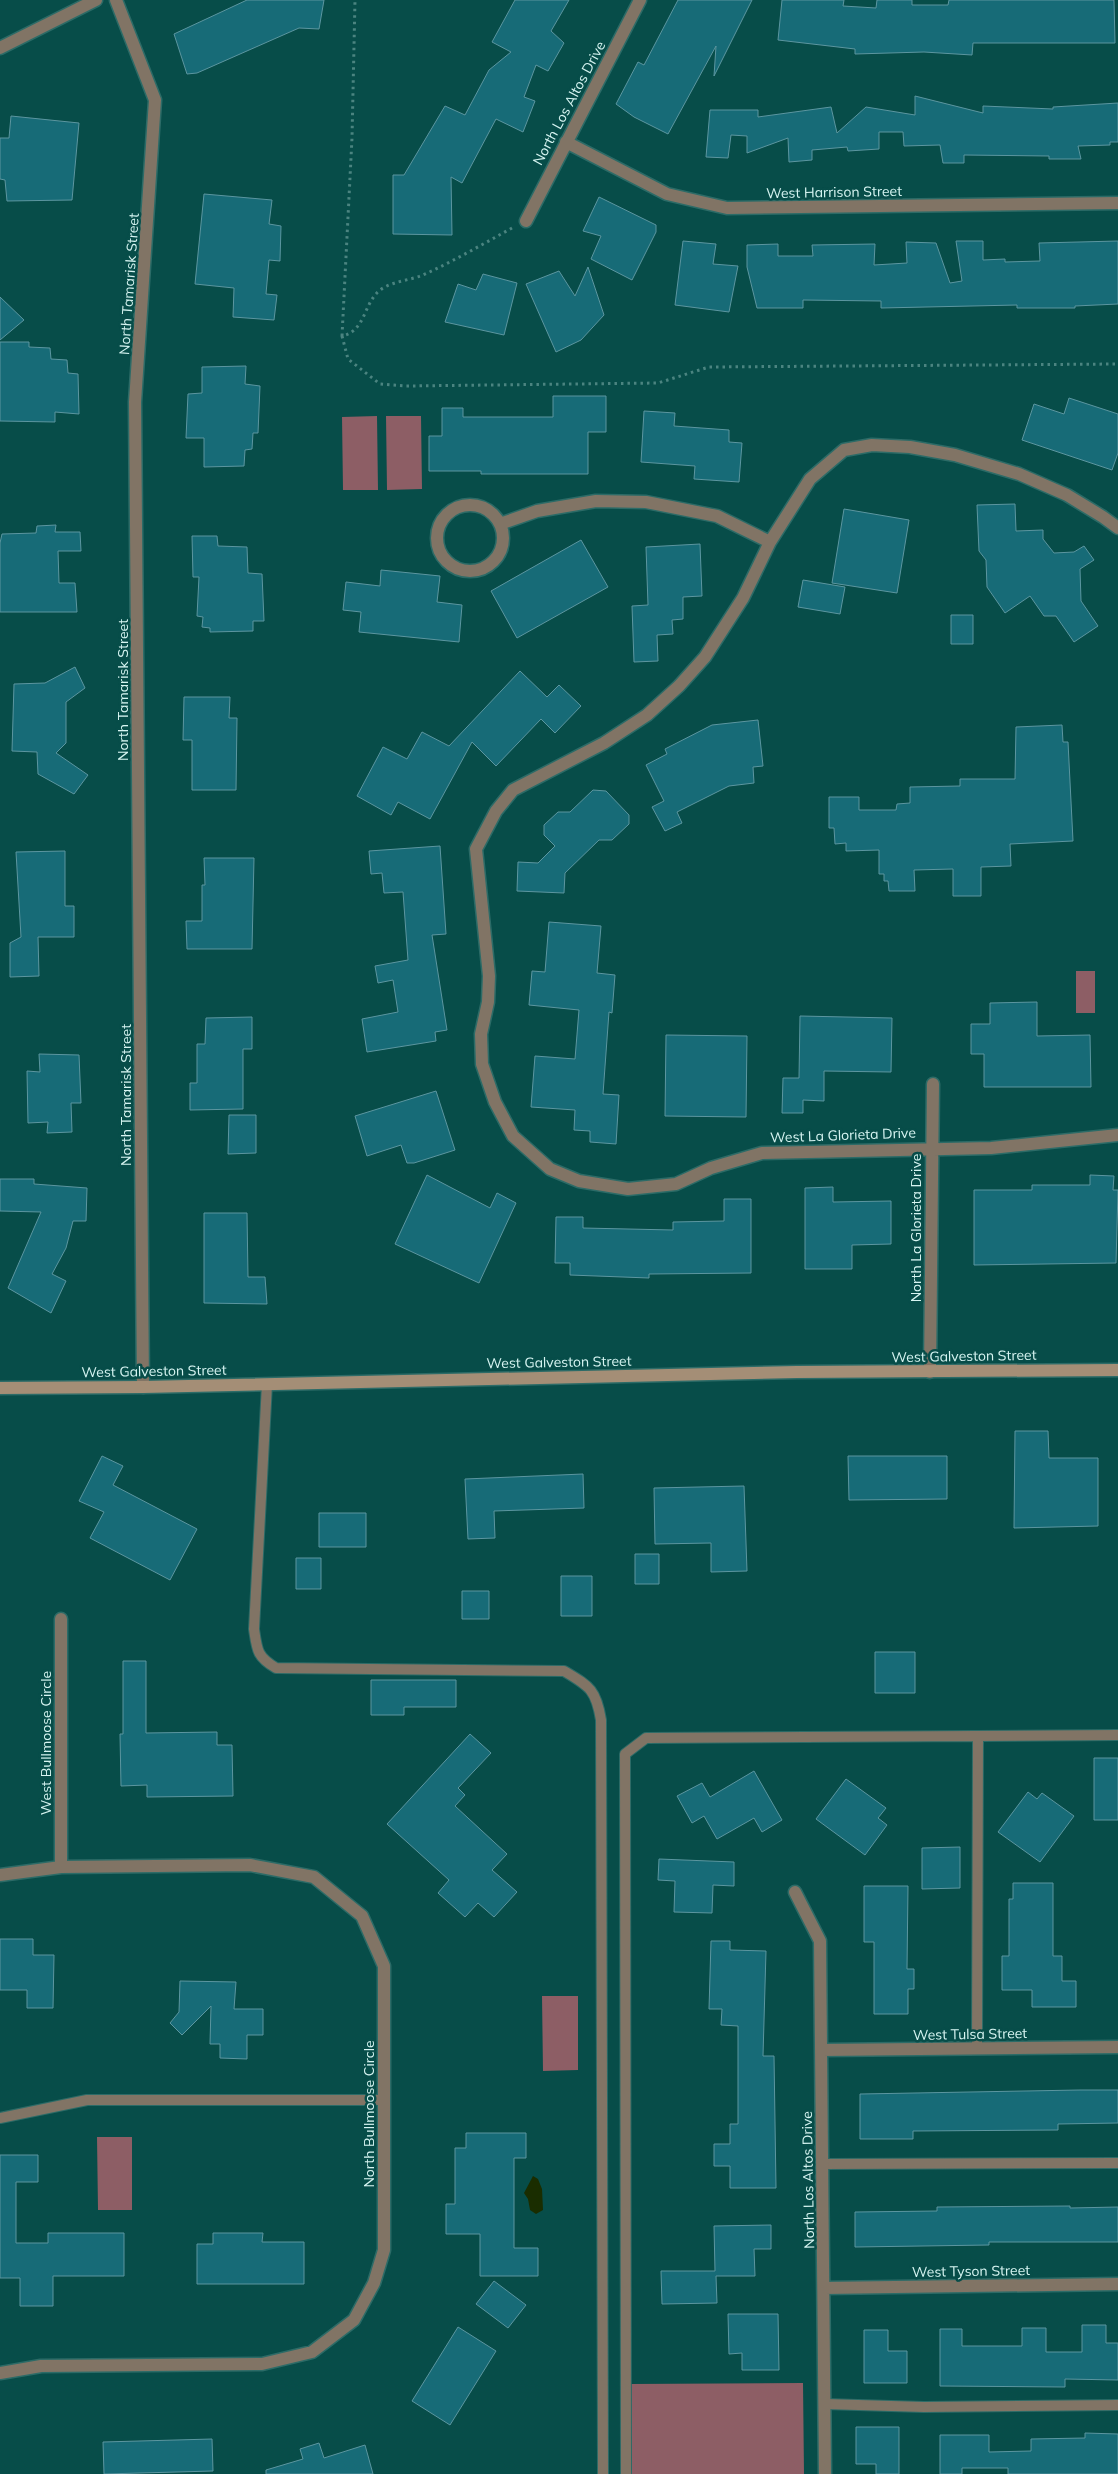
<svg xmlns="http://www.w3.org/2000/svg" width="1118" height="2474" viewBox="0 0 1118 2474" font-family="Mulish,sans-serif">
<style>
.green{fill:#8d5e65}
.water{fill:#1a2d00}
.building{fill:#176b77;stroke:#5c96a0}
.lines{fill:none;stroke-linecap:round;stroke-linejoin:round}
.lane-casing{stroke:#2c6b67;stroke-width:12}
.street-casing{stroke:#2c6b67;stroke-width:15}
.secondary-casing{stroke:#2c6b67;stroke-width:15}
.path{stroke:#4b8480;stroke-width:3;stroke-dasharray:2.5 4;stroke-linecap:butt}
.lane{stroke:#817465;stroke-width:10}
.street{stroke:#817465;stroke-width:12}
.secondary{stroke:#a48e76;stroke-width:12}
.labels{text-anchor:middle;stroke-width:5;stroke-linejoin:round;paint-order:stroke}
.street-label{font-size:14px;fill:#d7f5f2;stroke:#074d49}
</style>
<rect width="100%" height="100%" fill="#074d49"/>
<path class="green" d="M 377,416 L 378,490 L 343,490 L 342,417 Z
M 386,416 L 421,416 L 422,489 L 387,490 Z
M 1076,971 L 1095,971 L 1095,1013 L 1076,1013 Z
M 542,1996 L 578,1996 L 578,2070 L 543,2071 Z
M 97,2137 L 132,2137 L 132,2210 L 98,2210 Z
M 803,2383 L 804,2474 L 630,2474 L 630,2384 Z"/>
<path class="water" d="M 533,2176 L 538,2179 L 542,2189 L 543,2210 L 536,2214 L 530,2210 L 528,2199 L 524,2193 Z"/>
<path class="building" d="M 247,0 L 324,0 L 319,29 L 299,28 L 197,73 L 187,74 L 174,34 Z
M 515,0 L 569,0 L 551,31 L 564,43 L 548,71 L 536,65 L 524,97 L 535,101 L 523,132 L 496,119 L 462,183 L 451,177 L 452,235 L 393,234 L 393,175 L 404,175 L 445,106 L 465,115 L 489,70 L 511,52 L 492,42 Z
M 678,0 L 752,0 L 714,76 L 716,46 L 668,134 L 634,117 L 616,104 L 638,62 L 644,65 Z
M 782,0 L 844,0 L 843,6 L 876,8 L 877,0 L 912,0 L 912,5 L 948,5 L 949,0 L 1114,0 L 1115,43 L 973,43 L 972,55 L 924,52 L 855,54 L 855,49 L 778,40 Z
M 915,96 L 983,113 L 983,106 L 1053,109 L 1053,107 L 1118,103 L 1118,142 L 1110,142 L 1110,145 L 1078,146 L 1081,159 L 1049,159 L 1049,156 L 964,155 L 964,163 L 943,163 L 940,145 L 904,146 L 903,132 L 879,132 L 879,149 L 848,151 L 847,147 L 812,150 L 812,160 L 789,162 L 788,138 L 747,153 L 747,136 L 731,135 L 728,158 L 706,157 L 710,110 L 758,110 L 758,117 L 831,107 L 837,133 L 866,107 L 915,115 Z
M 11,116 L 79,123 L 72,200 L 7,201 L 5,180 L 0,179 L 0,138 L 9,138 Z
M 204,194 L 272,200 L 269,224 L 281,226 L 280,261 L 269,260 L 266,294 L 277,295 L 274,320 L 233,317 L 234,288 L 195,284 Z
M 599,197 L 656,225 L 656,232 L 632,280 L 591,259 L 601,236 L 583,231 Z
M 683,241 L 716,244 L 713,264 L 738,266 L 729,312 L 675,305 Z
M 956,241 L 983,241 L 983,260 L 1005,259 L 1005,262 L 1040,261 L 1039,243 L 1118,241 L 1118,304 L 1075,306 L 1075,308 L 1017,308 L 1017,305 L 881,308 L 881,301 L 803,300 L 803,308 L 757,308 L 747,267 L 747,245 L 778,244 L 778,256 L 813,256 L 812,245 L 875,244 L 874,265 L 907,263 L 906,242 L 936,243 L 950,283 L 962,281 Z
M 588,267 L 604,315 L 581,340 L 556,352 L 526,284 L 559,271 L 575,296 Z
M 483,274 L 517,283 L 504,335 L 445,322 L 458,284 L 476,290 Z
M 0,297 L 24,320 L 0,340 Z
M 0,342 L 29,342 L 29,347 L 50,348 L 51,359 L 67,360 L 68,373 L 78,374 L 79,414 L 55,412 L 55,422 L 0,421 Z
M 246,366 L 245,384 L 260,386 L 258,433 L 253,433 L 252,449 L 245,450 L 244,466 L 204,467 L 204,438 L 186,438 L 188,394 L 202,393 L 202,367 Z
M 553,396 L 606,396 L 606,432 L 588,432 L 588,474 L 481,474 L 481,471 L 429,471 L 429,436 L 442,436 L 442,408 L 463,408 L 463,417 L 553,417 Z
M 1069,398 L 1118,414 L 1118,453 L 1112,470 L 1022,440 L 1034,404 L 1064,414 Z
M 644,411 L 675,413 L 674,426 L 729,430 L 729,442 L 742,443 L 739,482 L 694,479 L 695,466 L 641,462 Z
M 1015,504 L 1016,531 L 1043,530 L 1043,539 L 1054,553 L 1074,552 L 1084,546 L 1094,560 L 1080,569 L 1081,601 L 1098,626 L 1074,642 L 1056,616 L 1044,616 L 1030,596 L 1005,613 L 987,587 L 986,560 L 979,551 L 977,505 Z
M 844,509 L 909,520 L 897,593 L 832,583 Z
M 56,525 L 55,532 L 80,532 L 81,551 L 58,551 L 59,583 L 75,583 L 77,612 L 0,612 L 0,543 L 2,534 L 36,533 L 37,526 Z
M 192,536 L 217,536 L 218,546 L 247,547 L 248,573 L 262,574 L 264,621 L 253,621 L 253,631 L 210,632 L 210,628 L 202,627 L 203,617 L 197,616 L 199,577 L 193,577 Z
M 581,540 L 608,587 L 517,638 L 491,591 Z
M 700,544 L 702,596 L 683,597 L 683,619 L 672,620 L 673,634 L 657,635 L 658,661 L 634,662 L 632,606 L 648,605 L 646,547 Z
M 381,570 L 440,576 L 437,602 L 462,605 L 459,642 L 359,632 L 361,612 L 343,610 L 346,582 L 380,586 Z
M 803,580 L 845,587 L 840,614 L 798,607 Z
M 951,615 L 973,615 L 973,644 L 951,644 Z
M 75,667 L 85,688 L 66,702 L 66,743 L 56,753 L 88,775 L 74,794 L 38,774 L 37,752 L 12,751 L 14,684 L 45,683 Z
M 520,671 L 547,697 L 559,685 L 581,706 L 555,733 L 541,719 L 496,766 L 472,742 L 430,819 L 398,802 L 391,815 L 357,796 L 383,747 L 407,759 L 422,732 L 449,746 Z
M 184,697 L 230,697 L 229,718 L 237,718 L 236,790 L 192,790 L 192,740 L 183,740 Z
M 758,720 L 763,766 L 753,767 L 754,783 L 729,786 L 677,812 L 682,823 L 665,831 L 652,807 L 664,801 L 646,765 L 667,754 L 665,749 L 712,725 Z
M 1062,725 L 1063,742 L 1068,742 L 1073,841 L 1010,844 L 1011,866 L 981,867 L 981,896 L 953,896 L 953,869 L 914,870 L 915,891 L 889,891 L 888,881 L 884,881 L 884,874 L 879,874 L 879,850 L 846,851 L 846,843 L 835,844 L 834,828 L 829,828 L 829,797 L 859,797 L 859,810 L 896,810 L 897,804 L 910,803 L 910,787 L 960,786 L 960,779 L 1015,779 L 1016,727 Z
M 593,790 L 606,791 L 629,815 L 629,824 L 612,840 L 599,840 L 565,873 L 564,893 L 517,891 L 518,862 L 538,863 L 555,846 L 544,835 L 544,825 L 558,812 L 570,812 Z
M 440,846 L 446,934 L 432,935 L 447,1030 L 435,1032 L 436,1041 L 367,1052 L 362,1019 L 398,1012 L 393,980 L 378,983 L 375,966 L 408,960 L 403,892 L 384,893 L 382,873 L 371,874 L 369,851 Z
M 65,851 L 65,906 L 74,906 L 74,937 L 38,937 L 39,976 L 10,977 L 10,943 L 21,937 L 16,852 Z
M 204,858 L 254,858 L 252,949 L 187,949 L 186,921 L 202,921 L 202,885 L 205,885 Z
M 549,922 L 601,926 L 597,973 L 615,975 L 612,1013 L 609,1012 L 603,1094 L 619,1095 L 616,1144 L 590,1142 L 590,1131 L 574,1130 L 575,1110 L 531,1107 L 535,1056 L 575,1059 L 579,1010 L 529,1005 L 532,971 L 545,972 Z
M 1037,1002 L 1037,1036 L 1090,1035 L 1091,1087 L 984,1087 L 984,1054 L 971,1054 L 971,1024 L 990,1024 L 990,1003 Z
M 800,1016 L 892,1018 L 891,1072 L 824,1071 L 824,1101 L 803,1100 L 803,1113 L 782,1113 L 783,1078 L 799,1078 Z
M 252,1017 L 252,1049 L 243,1049 L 243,1109 L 190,1110 L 190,1083 L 197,1083 L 197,1044 L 205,1044 L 206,1018 Z
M 666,1035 L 747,1036 L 746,1117 L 665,1116 Z
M 39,1054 L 79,1055 L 81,1103 L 71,1103 L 72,1132 L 47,1133 L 48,1122 L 28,1123 L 27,1071 L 40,1072 Z
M 436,1091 L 455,1150 L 414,1163 L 407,1163 L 401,1145 L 367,1156 L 355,1116 Z
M 229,1115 L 256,1115 L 256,1153 L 228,1154 Z
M 427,1175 L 490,1208 L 497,1193 L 516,1203 L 479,1283 L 395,1244 Z
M 1090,1175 L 1114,1176 L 1113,1190 L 1118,1190 L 1116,1263 L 974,1265 L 974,1190 L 1032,1190 L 1032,1185 L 1090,1185 Z
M 0,1179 L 34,1179 L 34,1184 L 87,1188 L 86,1221 L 73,1221 L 66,1248 L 52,1274 L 66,1281 L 51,1313 L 8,1288 L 41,1212 L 0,1211 Z
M 833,1187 L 833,1202 L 891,1201 L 891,1244 L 852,1245 L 852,1269 L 805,1269 L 805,1188 Z
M 724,1199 L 751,1199 L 751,1273 L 649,1274 L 649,1278 L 570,1275 L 570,1263 L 555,1263 L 556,1217 L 583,1217 L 583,1228 L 673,1230 L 673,1222 L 724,1221 Z
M 204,1213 L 247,1213 L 248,1277 L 265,1277 L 267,1304 L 204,1303 Z
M 1015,1431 L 1048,1431 L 1049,1458 L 1098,1458 L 1098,1526 L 1014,1528 Z
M 102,1456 L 123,1466 L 113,1485 L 197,1529 L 170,1580 L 90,1538 L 104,1512 L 79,1501 Z
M 848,1456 L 947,1456 L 947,1499 L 849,1500 Z
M 583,1474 L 584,1508 L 494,1511 L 495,1538 L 468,1539 L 465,1479 Z
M 744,1486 L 747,1571 L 711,1572 L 711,1543 L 655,1544 L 654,1488 Z
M 319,1513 L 366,1513 L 366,1547 L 319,1547 Z
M 635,1554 L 659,1554 L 659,1584 L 635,1584 Z
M 296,1558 L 321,1558 L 321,1589 L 296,1589 Z
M 561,1576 L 592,1576 L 592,1616 L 561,1616 Z
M 462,1591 L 489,1591 L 489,1619 L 462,1619 Z
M 875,1652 L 915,1652 L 915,1693 L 875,1693 Z
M 123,1661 L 146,1661 L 146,1733 L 217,1732 L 217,1745 L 232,1745 L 233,1796 L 147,1797 L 147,1785 L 121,1786 L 120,1734 L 123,1734 Z
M 371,1680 L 456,1680 L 456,1707 L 404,1707 L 404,1715 L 371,1715 Z
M 470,1734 L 491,1753 L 458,1788 L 465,1795 L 455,1806 L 507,1854 L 492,1870 L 517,1892 L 494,1917 L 478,1903 L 465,1917 L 438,1893 L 449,1880 L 387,1824 Z
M 1094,1758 L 1118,1758 L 1118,1820 L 1094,1820 Z
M 754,1771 L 782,1820 L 762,1832 L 754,1818 L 717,1839 L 704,1816 L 692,1823 L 677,1796 L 702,1783 L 710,1797 Z
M 846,1779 L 886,1808 L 878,1818 L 887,1825 L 865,1855 L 816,1819 Z
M 1028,1792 L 1037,1799 L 1042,1793 L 1074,1816 L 1040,1862 L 998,1832 Z
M 960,1847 L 960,1888 L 922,1889 L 922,1848 Z
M 659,1859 L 734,1862 L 734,1886 L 713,1885 L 712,1913 L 674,1912 L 675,1881 L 658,1880 Z
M 1013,1883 L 1053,1883 L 1053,1956 L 1062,1956 L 1062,1981 L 1076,1981 L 1076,2007 L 1032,2007 L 1032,1990 L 1002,1990 L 1002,1956 L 1009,1956 L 1009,1899 L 1013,1899 Z
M 864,1886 L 908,1886 L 907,1969 L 914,1969 L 914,1989 L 908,1989 L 908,2014 L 874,2014 L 874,1942 L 864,1942 Z
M 0,1939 L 33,1939 L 33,1955 L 54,1955 L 53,2008 L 27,2008 L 27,1990 L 0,1990 Z
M 711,1941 L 730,1941 L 730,1950 L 766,1951 L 763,2056 L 774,2056 L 776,2188 L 730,2188 L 730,2166 L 714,2166 L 714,2144 L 730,2144 L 730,2124 L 738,2124 L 738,2026 L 721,2025 L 722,2009 L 709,2009 Z
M 180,1981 L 236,1982 L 234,2009 L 263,2009 L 263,2035 L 247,2035 L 247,2059 L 220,2058 L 220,2044 L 210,2044 L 211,2006 L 182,2035 L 170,2023 L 179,2012 Z
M 1080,2090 L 1118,2090 L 1118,2123 L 1058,2124 L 1058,2130 L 913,2131 L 913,2139 L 860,2139 L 860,2094 Z
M 466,2133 L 526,2133 L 526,2158 L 514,2158 L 514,2248 L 538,2248 L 538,2276 L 480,2276 L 480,2234 L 446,2234 L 446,2204 L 455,2204 L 455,2148 L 466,2148 Z
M 0,2155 L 38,2155 L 38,2182 L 16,2182 L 16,2243 L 48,2243 L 48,2233 L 124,2233 L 124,2276 L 53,2276 L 53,2306 L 20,2306 L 20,2278 L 0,2278 Z
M 1070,2206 L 1070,2208 L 1118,2207 L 1118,2242 L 989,2242 L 989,2245 L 855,2247 L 855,2212 L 937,2211 L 937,2207 Z
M 771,2225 L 771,2249 L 754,2249 L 755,2276 L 716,2276 L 717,2303 L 662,2304 L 661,2271 L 715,2271 L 714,2226 Z
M 213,2233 L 263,2233 L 262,2242 L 304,2242 L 304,2284 L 197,2284 L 197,2244 L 213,2244 Z
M 494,2281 L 526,2305 L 508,2328 L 476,2304 Z
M 728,2314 L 778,2314 L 779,2370 L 742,2370 L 742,2353 L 729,2354 Z
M 1082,2325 L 1106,2325 L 1106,2343 L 1118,2343 L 1118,2380 L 1065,2379 L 1065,2387 L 940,2386 L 940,2329 L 962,2329 L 962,2346 L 1022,2346 L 1022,2328 L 1046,2328 L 1046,2352 L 1082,2352 Z
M 458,2327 L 496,2351 L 450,2425 L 412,2401 Z
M 864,2330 L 888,2330 L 888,2351 L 907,2351 L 907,2383 L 864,2383 Z
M 856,2427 L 899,2427 L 899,2474 L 876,2474 L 876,2464 L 856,2464 Z
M 1085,2433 L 1118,2434 L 1118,2474 L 1008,2474 L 1008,2468 L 962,2468 L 962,2474 L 940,2474 L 940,2435 L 989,2435 L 989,2452 L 1031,2451 L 1031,2439 L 1085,2438 Z
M 212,2439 L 213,2471 L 104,2474 L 103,2442 Z
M 319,2443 L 324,2458 L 365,2445 L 373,2474 L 266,2474 L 266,2470 L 303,2459 L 300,2449 Z"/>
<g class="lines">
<g class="lane-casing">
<path id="lane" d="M 267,1384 L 254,1629 C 257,1650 257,1657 276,1668 L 564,1671 C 589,1686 596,1689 601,1720 L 603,2474
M 977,2048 L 978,1737
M 0,2118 L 87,2100 L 384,2100
M 823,2164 L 1118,2163
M 825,2404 L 924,2407 L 1118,2405
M 626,2474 L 625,1754 L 646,1738 L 1118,1735"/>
</g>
<g class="street-casing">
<path id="street" d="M 116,0 L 155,100 L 135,402 L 143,1387
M 0,48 L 96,0
M 566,142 L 667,194 L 727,208 L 1118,203
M 526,221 L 640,0
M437 538a33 33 0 1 1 66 0a33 33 0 1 1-66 0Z
M 500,524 L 537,511 L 596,501 L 646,502 L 717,516 L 770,542
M 1118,528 L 1103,517 L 1067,495 L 1019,474 L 955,455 L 910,447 L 872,445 L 844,450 L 810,479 L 770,542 L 743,598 L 705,657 L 679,686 L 647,715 L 604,743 L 513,790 L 496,811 L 476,849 L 489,976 L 488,1002 L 481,1034 L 482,1064 L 495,1102 L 513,1136 L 550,1169 L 579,1181 L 628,1189 L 676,1184 L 711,1168 L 762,1153 L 991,1148 L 1118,1135
M 930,1372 L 933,1084
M 61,1619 L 61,1867
M 0,1875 L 61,1867 L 250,1865 L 314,1877 L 362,1916 L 384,1966 L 384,2250 L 374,2283 L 354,2320 L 312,2352 L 262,2364 L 41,2366 L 0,2373
M 795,1892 L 820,1941 L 825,2474
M 822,2050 L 1118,2047
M 824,2288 L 1118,2284"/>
</g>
<g class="secondary-casing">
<path id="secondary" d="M 0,1388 L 143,1387 L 797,1372 L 1118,1370"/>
</g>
<path class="path" d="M 512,228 C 483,244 454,261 423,275 C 411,280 395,281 383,288 C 363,300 367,331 342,336 L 348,359 L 380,384 L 406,386 L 658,383 L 709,367 L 1118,364
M 342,336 L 352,138 L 355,0"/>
<use href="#lane" class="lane"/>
<use href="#street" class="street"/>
<use href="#secondary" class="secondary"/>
</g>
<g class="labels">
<g class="street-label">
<text transform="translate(569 103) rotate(-62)" y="5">North Los Altos Drive</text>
<text transform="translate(834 192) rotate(-1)" y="5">West Harrison Street</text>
<text transform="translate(129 284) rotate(-86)" y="5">North Tamarisk Street</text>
<text transform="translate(123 690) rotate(-90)" y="5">North Tamarisk Street</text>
<text transform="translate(126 1095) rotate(-90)" y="5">North Tamarisk Street</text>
<text transform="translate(843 1135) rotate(-2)" y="5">West La Glorieta Drive</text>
<text transform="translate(916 1228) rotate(-90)" y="5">North La Glorieta Drive</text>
<text transform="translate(964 1356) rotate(-1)" y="5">West Galveston Street</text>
<text transform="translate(559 1362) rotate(-1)" y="5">West Galveston Street</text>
<text transform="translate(154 1371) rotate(-1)" y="5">West Galveston Street</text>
<text transform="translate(46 1743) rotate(-90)" y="5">West Bullmoose Circle</text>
<text transform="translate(970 2034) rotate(-1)" y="5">West Tulsa Street</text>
<text transform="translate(369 2114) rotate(-90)" y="5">North Bullmoose Circle</text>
<text transform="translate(808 2180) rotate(-91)" y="5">North Los Altos Drive</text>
<text transform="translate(971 2271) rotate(-1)" y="5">West Tyson Street</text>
</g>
</g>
</svg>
